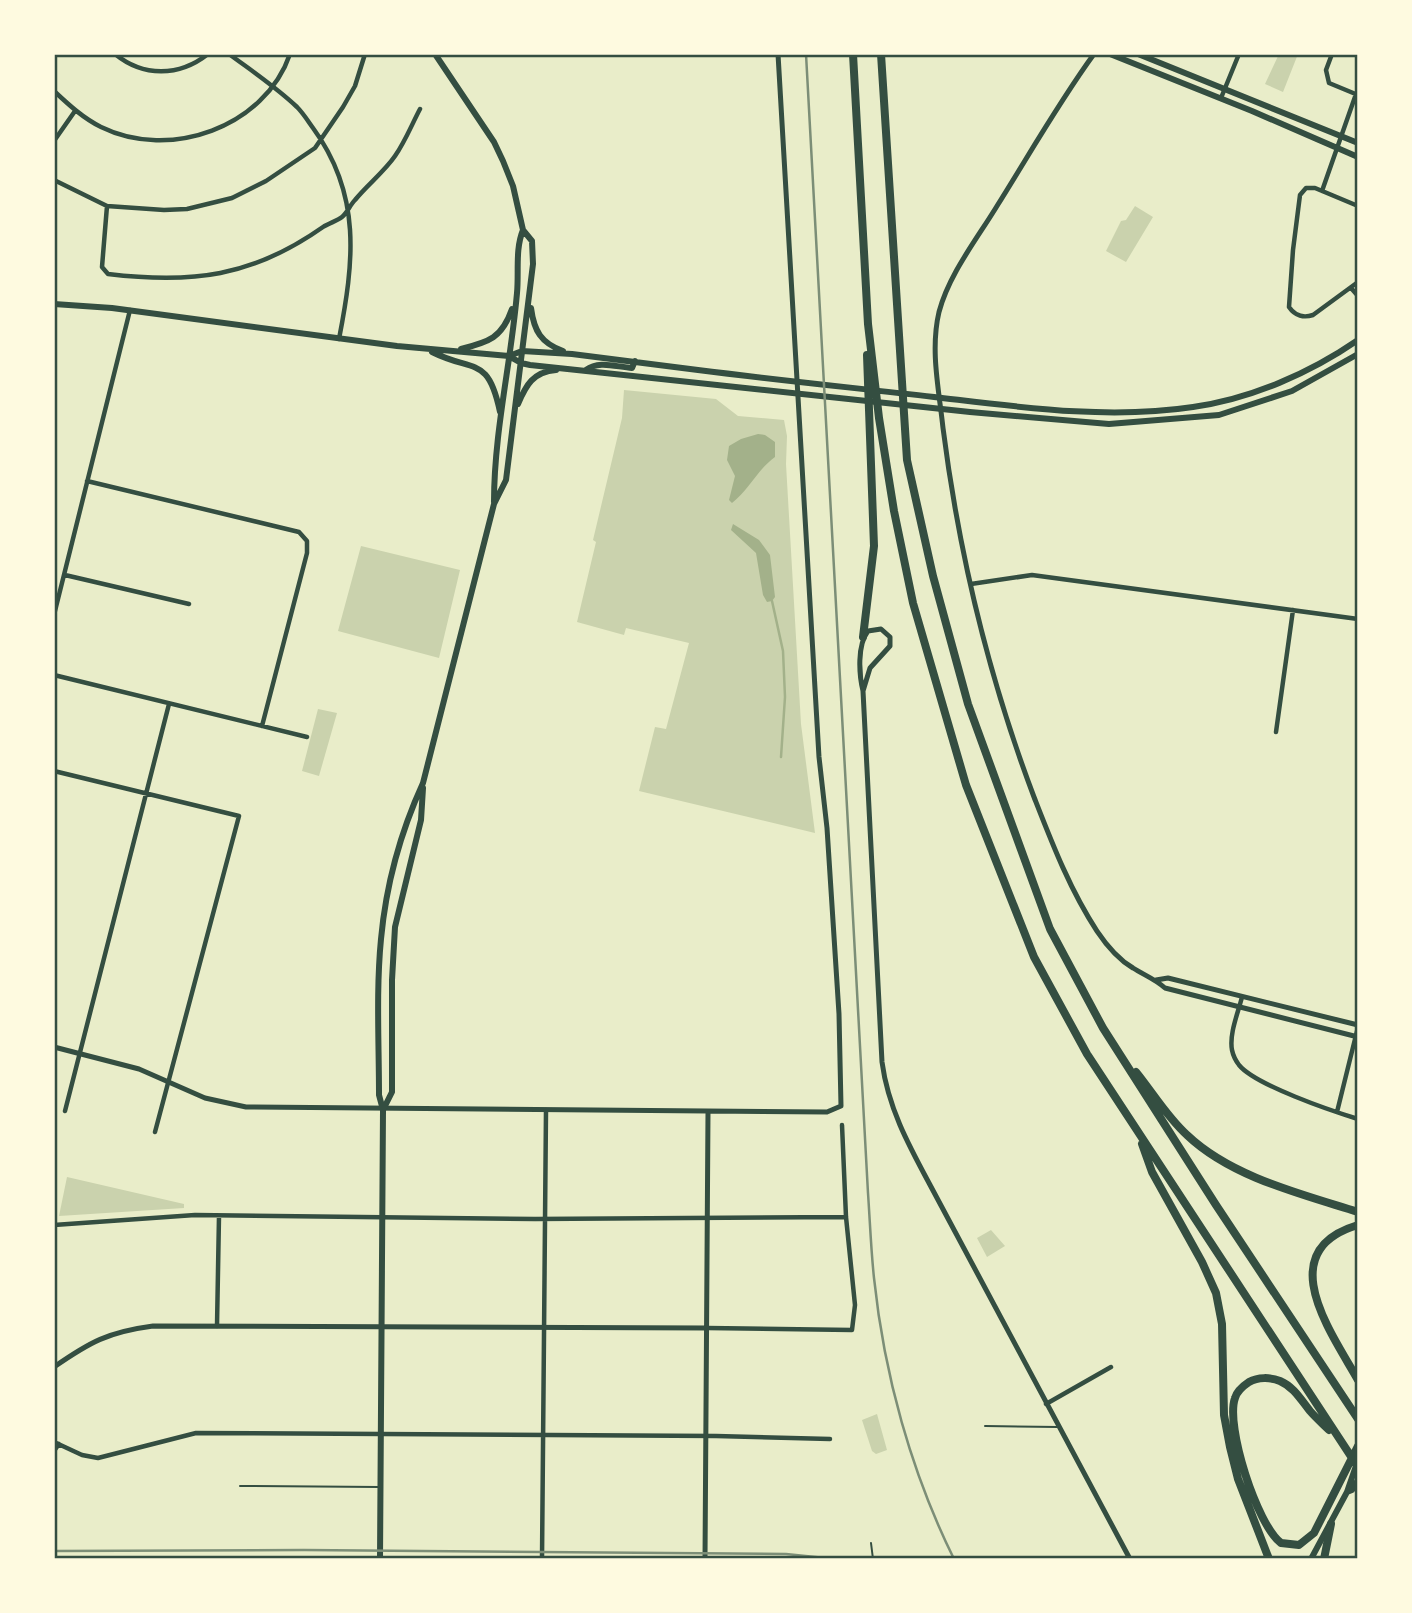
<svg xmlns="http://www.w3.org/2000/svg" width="1412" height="1613" viewBox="0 0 1412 1613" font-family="Arial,sans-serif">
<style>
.green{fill:#cad2ad}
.water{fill:#a3b18a}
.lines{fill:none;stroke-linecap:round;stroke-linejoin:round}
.stream{stroke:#a3b18a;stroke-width:2.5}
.service{stroke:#344e41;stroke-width:2}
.minor{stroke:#344e41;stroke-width:4.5}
.tertiary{stroke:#344e41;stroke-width:5}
.secondary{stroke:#344e41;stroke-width:6}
.motorway{stroke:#344e41;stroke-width:8}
.rail{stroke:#7c8e77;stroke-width:2.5}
.neatline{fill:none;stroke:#344e41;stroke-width:2.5}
</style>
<rect width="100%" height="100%" fill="#e9edc9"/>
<path class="green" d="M 1279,54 L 1298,54 L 1283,92 L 1265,84 Z
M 1135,206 L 1153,217 L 1126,262 L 1106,251 L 1121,221 L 1126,220 Z
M 624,390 L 716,399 L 738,416 L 784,420 L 787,436 L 786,464 L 801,724 L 815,833 L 639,791 L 655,727 L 666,729 L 689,643 L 626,628 L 624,635 L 577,622 L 596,542 L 593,540 L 622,418 Z
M 361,546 L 460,570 L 439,658 L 338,631 Z
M 318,709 L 337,713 L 319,776 L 302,771 Z
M 67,1177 L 184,1204 L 184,1208 L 59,1216 Z
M 991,1230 L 1005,1246 L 987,1257 L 977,1238 Z
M 877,1414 L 887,1450 L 876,1454 L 872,1451 L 862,1420 Z"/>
<path class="water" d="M 758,434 L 765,435 L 775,442 L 775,457 C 758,469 749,490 732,503 L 729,500 L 735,476 L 727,460 L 729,446 L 741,439 Z
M 733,524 L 759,540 L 770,555 L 775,597 L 772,601 L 767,602 L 763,595 L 756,553 L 731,530 Z"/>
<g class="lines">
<path class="stream" d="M 772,601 L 783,651 L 785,697 L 781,757"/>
<path class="service" d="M 985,1426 L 1058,1427
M 240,1486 L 379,1487
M 871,1543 L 873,1559"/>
<path class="minor" d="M 115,54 C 143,77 179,77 208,54
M 229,54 C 252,71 276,87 297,107 C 303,113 308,121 313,128 C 362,195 354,262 339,339
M 1332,54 L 1326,70 L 1329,83 L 1358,95
M 54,91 C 69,105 83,118 101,127 C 170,161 265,127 290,54
M 1221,98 L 1239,54
M 54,141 L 75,111
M 54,180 L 107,206 L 164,210 L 187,209 L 232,198 L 266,181 L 315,148 L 343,107 L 355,86 L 365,54
M 1322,191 L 1356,94
M 107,206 L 102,267 L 108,274 C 192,284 252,277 323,227 C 329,223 337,221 342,217 C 347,213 350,205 355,200 C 367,185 384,172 395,156 C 405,142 412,124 420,109
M 1358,206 L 1315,188 L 1306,188 L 1300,195 L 1293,250 L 1289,307 C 1295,316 1304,318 1313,315 L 1358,282
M 1351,288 L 1358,296
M 87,481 L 299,532 L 307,541 L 307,553 L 262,726
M 65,575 L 189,604
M 971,584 L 1032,575 L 1358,619
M 54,615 L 130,310
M 54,675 L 307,737
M 1276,732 L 1293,610
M 54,771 L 239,816 L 155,1132
M 1242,997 C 1238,1013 1229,1034 1232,1050 C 1233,1055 1236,1061 1239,1065 C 1255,1085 1332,1111 1358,1119
M 65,1111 L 169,704
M 1337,1112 L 1358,1027
M 54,1225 L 195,1215 L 535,1219 L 846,1217
M 217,1326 L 219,1216
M 707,1328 L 852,1330 L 855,1305 L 846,1217 L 842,1125
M 1046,1404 L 1111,1367
M 54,1442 L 82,1455 L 98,1458 L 196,1433 L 716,1436 L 830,1439
M 54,1451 L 59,1444
M 542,1559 L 546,1110"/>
<path class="tertiary" d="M 1094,54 C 1059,102 1029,155 997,206 C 977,239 949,274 939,312 C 930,350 939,390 943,428 C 959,554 989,678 1034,797 C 1052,843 1070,890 1097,931 C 1107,946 1118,959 1133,968 C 1144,975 1155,979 1165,988 L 1358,1037
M 863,691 L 870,668 L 890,646 L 890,637 L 881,629 L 868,631 C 857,645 859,675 863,691 L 882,1062 C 888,1107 908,1144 929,1183 L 1130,1559
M 1156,980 L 1168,978 L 1358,1025
M 54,1047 L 139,1069 L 205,1098 L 246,1107 L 827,1112 L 841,1106 L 839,1014 L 827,828 L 819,757 L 778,54
M 54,1367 C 90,1342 108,1332 153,1326 L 707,1328
M 705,1559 L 708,1112"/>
<path class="secondary" d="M 1110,54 L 1252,111 L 1358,157
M 1138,54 L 1358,143
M 54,304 L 112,308 L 397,346 L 509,356 L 522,351 L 572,354 C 614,359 656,365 698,370 C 777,380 856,388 934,397 C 1019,407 1107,420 1193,407 C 1251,399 1310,373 1358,340
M 531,308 C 534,331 541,343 563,351
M 461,349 C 489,342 502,338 512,309
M 432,352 C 474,373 488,355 500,412
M 509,356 L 521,363 L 530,365 L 970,412 L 1109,424 L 1219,415 L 1292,391 L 1358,354
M 586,370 C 599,360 616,367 632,368 L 635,361
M 518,404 C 526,385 533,372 556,370
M 494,502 C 494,432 511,363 517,293 C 519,273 515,249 523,230
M 383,1110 L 392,1092 L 392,980 L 395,927 L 421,820 L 423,788
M 1347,1492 L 1352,1490 L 1358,1480
M 380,1559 L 383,1110 L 379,1095 C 379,1043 376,990 381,939 C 386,885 401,831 423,783 L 494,504 L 506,480 L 533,264 L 532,241 L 523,230 L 513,186 L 503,161 L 494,142 L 435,54
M 1311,1559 L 1347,1492 L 1357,1463"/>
<path class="motorway" d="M 853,54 L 868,324 L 879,418 L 894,511 L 913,603 L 966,785 L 1034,957 L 1087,1054 L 1358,1467
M 881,54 L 907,460 L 933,576 L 968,704 L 1050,929 L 1103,1028 L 1216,1205 L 1358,1419
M 863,637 L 874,546 L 867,355
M 1136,1072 C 1153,1093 1167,1117 1187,1135 C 1231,1177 1301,1194 1358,1212
M 1142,1144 L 1152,1172 L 1202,1262 L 1216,1293 L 1222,1324 L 1224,1415 L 1230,1447 L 1238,1479 L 1269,1559
M 1358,1225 C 1271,1251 1331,1332 1358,1380
M 1329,1430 C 1323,1424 1316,1418 1310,1411 C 1301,1400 1294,1387 1280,1381 C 1270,1377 1258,1377 1249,1382 C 1243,1386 1237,1391 1235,1398 C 1225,1426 1257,1525 1281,1543 L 1299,1545 L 1314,1533 L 1358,1446
M 1324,1559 L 1331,1524"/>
<path class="rail" d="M 806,54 L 868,1193 C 870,1222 871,1250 874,1278 C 884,1374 911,1472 954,1559
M 54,1551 L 304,1550 L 786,1554 L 835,1559"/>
</g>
<rect width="1412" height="1613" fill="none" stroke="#fefae0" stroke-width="112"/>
<rect x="56" y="56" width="1300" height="1501" class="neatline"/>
</svg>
